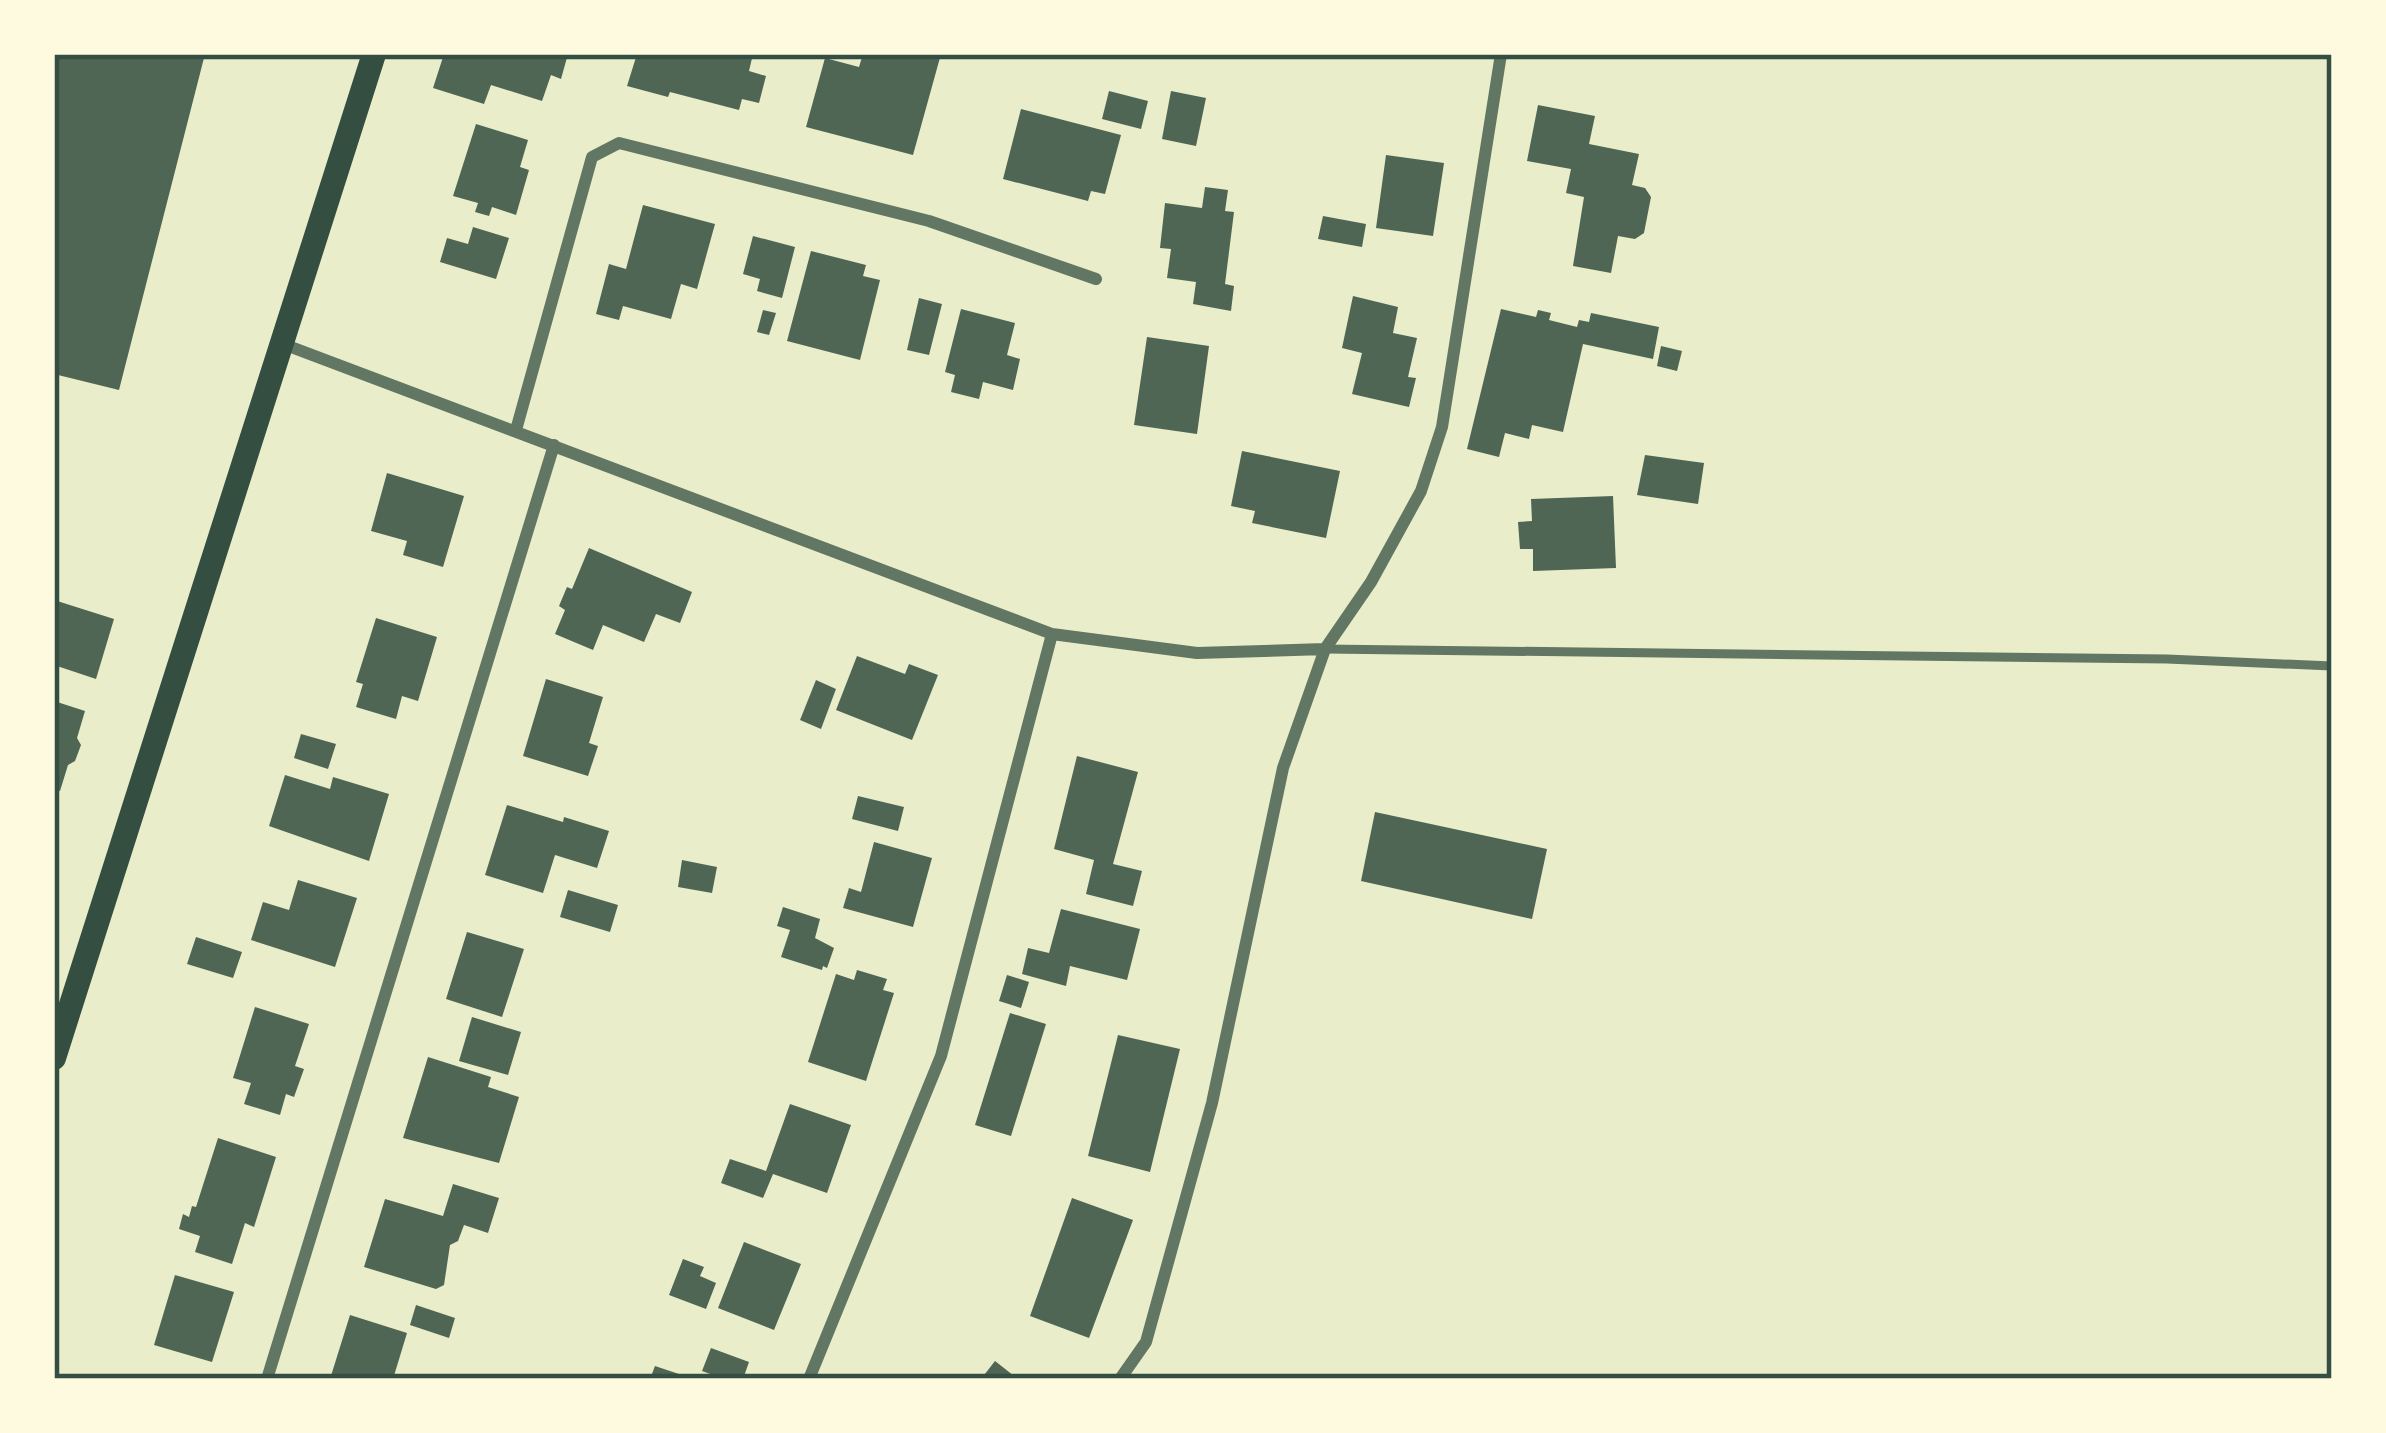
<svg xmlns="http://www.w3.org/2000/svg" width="2386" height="1433" viewBox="0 0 2386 1433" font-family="'Alegreya Sans',sans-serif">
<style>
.building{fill:#4f6655}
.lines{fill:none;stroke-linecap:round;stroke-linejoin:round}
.service{stroke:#617663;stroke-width:9}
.minor{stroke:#617663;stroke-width:12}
.secondary{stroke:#344e41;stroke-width:24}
.neatline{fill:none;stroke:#344e41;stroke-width:4.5}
</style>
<rect width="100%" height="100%" fill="#e9edc9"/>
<path class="building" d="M 54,54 L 205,54 L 119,390 L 54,374 Z
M 444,54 L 497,58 L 498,54 L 568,54 L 561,79 L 551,75 L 542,101 L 491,85 L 484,104 L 433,88 Z
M 637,54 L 675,58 L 676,54 L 753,54 L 749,71 L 766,76 L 759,103 L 742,99 L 739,110 L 670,92 L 668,97 L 627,86 Z
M 863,54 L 941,54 L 913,155 L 806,127 L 825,58 L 859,67 Z
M 1109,91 L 1148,101 L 1141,129 L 1102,119 Z
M 1171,91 L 1206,98 L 1196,146 L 1162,139 Z
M 1538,105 L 1595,116 L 1589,144 L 1639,154 L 1632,185 L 1645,188 L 1651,197 L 1644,233 L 1635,239 L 1618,236 L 1611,273 L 1573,266 L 1584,197 L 1566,193 L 1571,169 L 1527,161 Z
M 1021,109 L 1121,135 L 1105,194 L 1091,191 L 1088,201 L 1003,179 Z
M 476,124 L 528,140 L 520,167 L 529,170 L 516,215 L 492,207 L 489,216 L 475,212 L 478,203 L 453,196 Z
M 1386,155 L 1444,163 L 1433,236 L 1376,228 Z
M 1205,187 L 1228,190 L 1225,211 L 1234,212 L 1225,284 L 1234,286 L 1231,311 L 1193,304 L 1196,282 L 1167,278 L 1171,249 L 1160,248 L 1165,203 L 1202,208 Z
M 643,205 L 715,224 L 697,289 L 681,284 L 671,319 L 623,306 L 619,320 L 596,314 L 609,264 L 626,269 Z
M 1323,216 L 1366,224 L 1362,247 L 1318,239 Z
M 473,227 L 509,238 L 496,279 L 440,262 L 447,238 L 468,244 Z
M 753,236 L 795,247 L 782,298 L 757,291 L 760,279 L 743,274 Z
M 811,251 L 866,265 L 863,276 L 880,280 L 860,360 L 787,341 Z
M 1353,296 L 1398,307 L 1393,333 L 1417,338 L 1408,377 L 1416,378 L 1409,407 L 1352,394 L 1362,353 L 1342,348 Z
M 919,298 L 942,304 L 929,355 L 907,350 Z
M 961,309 L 1015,323 L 1007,355 L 1020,359 L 1013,390 L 983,382 L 979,399 L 951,392 L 955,375 L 945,372 Z
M 1501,309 L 1536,317 L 1538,310 L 1551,313 L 1549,320 L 1577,327 L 1579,320 L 1589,322 L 1591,313 L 1659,327 L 1653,359 L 1583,344 L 1563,432 L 1532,425 L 1529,439 L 1505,433 L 1499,457 L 1467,449 Z
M 763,310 L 776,313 L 769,335 L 757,332 Z
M 1147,337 L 1209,346 L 1197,434 L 1134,425 Z
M 1661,346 L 1682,351 L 1677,371 L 1657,366 Z
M 1242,451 L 1340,471 L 1326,538 L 1252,523 L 1255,511 L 1231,506 Z
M 1645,455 L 1704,463 L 1698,504 L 1637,495 Z
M 387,473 L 464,496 L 443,567 L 403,555 L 407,541 L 371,531 Z
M 1613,496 L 1616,568 L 1533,571 L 1533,549 L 1520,549 L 1518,522 L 1532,521 L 1531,499 Z
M 589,548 L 692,592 L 680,623 L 656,614 L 644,642 L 603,625 L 593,650 L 555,634 L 565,610 L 559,606 L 567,587 L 572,589 Z
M 54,600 L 114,619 L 96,679 L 54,665 Z
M 376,618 L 437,637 L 418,701 L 402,696 L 396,719 L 356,707 L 363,684 L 356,682 Z
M 857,656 L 905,674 L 909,664 L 938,675 L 912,740 L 836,710 Z
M 546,679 L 603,697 L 589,743 L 598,746 L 588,776 L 523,756 Z
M 816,680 L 836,689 L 821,729 L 800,720 Z
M 54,701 L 85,711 L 77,738 L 81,745 L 75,761 L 68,765 L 60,791 L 54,789 Z
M 301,734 L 336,744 L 328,769 L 294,758 Z
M 1077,756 L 1138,772 L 1113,864 L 1142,871 L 1133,906 L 1086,894 L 1094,860 L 1054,849 Z
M 285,775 L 330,789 L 333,777 L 389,794 L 369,861 L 269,826 Z
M 858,796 L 904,807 L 898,831 L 852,819 Z
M 507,805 L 563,822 L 564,817 L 609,831 L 597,868 L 555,855 L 543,893 L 485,875 Z
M 1375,812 L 1547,849 L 1532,919 L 1361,881 Z
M 874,842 L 932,858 L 913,927 L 843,908 L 849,888 L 861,892 Z
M 682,860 L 717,867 L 712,893 L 678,887 Z
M 298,880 L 357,898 L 335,967 L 251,940 L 263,902 L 289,910 Z
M 568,890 L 618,905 L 610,932 L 560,917 Z
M 783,907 L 820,919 L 815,938 L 834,948 L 827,968 L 823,966 L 822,970 L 781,957 L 790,930 L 777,926 Z
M 1061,909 L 1140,929 L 1127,980 L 1070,966 L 1066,986 L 1022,974 L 1028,948 L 1049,953 Z
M 467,932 L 524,949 L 502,1017 L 446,999 Z
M 196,937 L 242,952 L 233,978 L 187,964 Z
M 857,970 L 887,979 L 883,990 L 894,993 L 866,1081 L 808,1062 L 836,974 L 854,980 Z
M 1007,975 L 1029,982 L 1021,1008 L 999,1001 Z
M 255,1007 L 309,1024 L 295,1066 L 304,1069 L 294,1097 L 286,1094 L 280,1115 L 244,1104 L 251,1083 L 233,1078 Z
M 1010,1013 L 1046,1024 L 1011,1136 L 975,1125 Z
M 472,1017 L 521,1032 L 508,1075 L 459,1061 Z
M 1118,1035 L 1180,1049 L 1150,1172 L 1088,1156 Z
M 428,1057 L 491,1077 L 488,1087 L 519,1097 L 499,1163 L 403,1138 Z
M 790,1104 L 851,1125 L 827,1193 L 773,1174 L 763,1198 L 721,1183 L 730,1159 L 766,1171 Z
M 218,1138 L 276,1157 L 254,1227 L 245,1223 L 232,1264 L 195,1252 L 200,1236 L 179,1229 L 183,1214 L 189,1217 L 192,1206 L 196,1207 Z
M 453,1184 L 499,1198 L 488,1233 L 464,1225 L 458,1241 L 450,1245 L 444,1285 L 436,1289 L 364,1267 L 385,1199 L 443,1216 Z
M 1072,1198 L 1133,1220 L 1089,1338 L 1030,1316 Z
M 744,1242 L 801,1264 L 774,1330 L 718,1308 Z
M 683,1259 L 704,1267 L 700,1276 L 716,1283 L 706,1309 L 669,1295 Z
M 175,1275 L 234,1292 L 212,1362 L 154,1345 Z
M 416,1305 L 455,1318 L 449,1338 L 410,1325 Z
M 350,1315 L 407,1333 L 393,1379 L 330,1379 Z
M 711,1348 L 749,1362 L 743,1379 L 724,1379 L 702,1371 Z
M 995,1361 L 1018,1379 L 981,1379 Z
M 655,1366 L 691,1378 L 691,1379 L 650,1379 Z"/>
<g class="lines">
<path class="service" d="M 1325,649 L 2167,659 L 2332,666"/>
<path class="minor" d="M 283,344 L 1052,634 L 1197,653 L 1325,649
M 516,430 L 592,157 L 619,143 L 929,221 L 1096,279
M 267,1379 L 554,445
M 809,1379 L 941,1056 L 1052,634
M 1120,1379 L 1146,1342 L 1212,1103 L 1283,768 L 1325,649 L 1371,582 L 1421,491 L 1442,427 L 1501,54"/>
<path class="secondary" d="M 54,1058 L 374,54"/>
</g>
<rect width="2386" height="1433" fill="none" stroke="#fefae0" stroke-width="114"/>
<rect x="57" y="57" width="2272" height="1319" class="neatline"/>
</svg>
